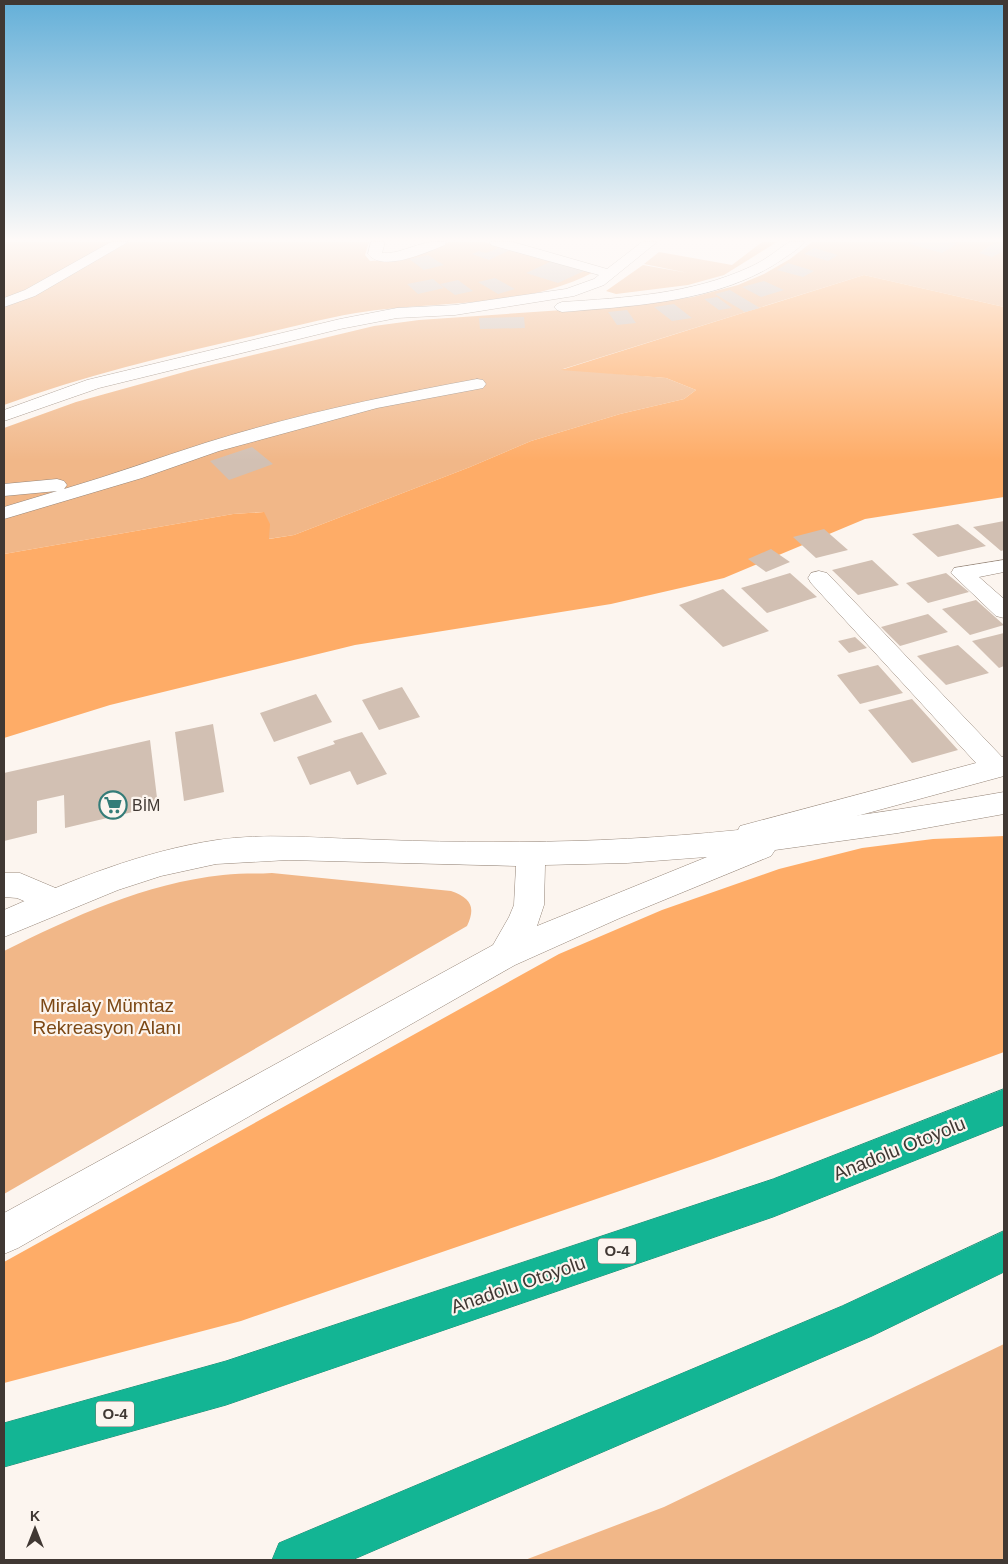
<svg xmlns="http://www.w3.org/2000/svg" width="1008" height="1564" viewBox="0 0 1008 1564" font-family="Arial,sans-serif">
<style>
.green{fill:#f1b788}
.forest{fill:#feac67}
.building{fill:#d2c0b3}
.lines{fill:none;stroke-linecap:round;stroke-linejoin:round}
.street-casing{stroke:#968679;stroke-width:1}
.secondary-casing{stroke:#968679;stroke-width:1}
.highway-casing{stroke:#238972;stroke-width:1}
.street{fill:#fff;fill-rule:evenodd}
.secondary{fill:#fff;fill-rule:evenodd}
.highway{fill:#13b594;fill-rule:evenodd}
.labels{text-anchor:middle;stroke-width:4.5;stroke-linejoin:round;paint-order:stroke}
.shield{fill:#fcf5ef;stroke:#78716b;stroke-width:1}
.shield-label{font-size:15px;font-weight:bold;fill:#403833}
.poi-label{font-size:16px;fill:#403833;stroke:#fcf5ef;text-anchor:start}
.near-park-label{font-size:19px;fill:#7c4815;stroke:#fcf5ef}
.near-street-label{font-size:19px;fill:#403833;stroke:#fcf5ef}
</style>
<rect width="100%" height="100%" fill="#fcf5ef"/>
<path class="green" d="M 4,242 L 369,242 L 365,255 L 370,261 L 399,259 L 449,242 L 484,242 L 594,272 C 521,310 435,300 356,313 C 320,319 284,329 249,337 C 166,356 83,376 4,405 Z
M 762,242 L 777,242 L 724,275 L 688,285 L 616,294 L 606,291 L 643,265 L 688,273 L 644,264 L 659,252 L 732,265 Z
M 812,242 L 1004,242 L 1004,307 L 864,275 L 563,369 L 666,378 L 696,390 L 684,399 L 620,414 L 531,441 L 470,467 L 294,535 L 268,539 L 263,512 L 233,514 L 4,554 L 4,428 L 76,402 L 195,369 L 374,326 L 419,320 L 636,305 L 693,297 L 738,285 L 764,274 L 790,259 Z
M 272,873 L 451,891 C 471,898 476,907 467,926 L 4,1194 L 4,951 C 72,917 146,883 223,875 C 239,873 256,874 272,873 Z
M 1004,1344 L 1004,1560 L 525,1560 L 664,1507 Z"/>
<path class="forest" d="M 864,275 L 1004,307 L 1004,497 L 865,519 L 724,578 L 611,604 L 355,645 L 110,705 L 4,738 L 4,554 L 233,514 L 264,512 L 270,524 L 269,539 L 294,535 L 470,467 L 531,441 L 620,414 L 684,399 L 696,390 L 666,378 L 561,370 Z
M 1004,836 L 1004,1052 L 713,1159 L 241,1321 L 4,1383 L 4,1262 L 559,954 L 662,910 L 779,869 L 862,848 L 933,839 Z"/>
<path class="building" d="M 912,242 L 951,242 L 957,244 L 942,253 L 909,244 Z
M 994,243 L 1004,245 L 1002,250 L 1004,251 L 992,257 L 979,253 Z
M 501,247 L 510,250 L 489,260 L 472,254 L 479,251 L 486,253 Z
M 814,248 L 838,255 L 828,261 L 804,254 Z
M 428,255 L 444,265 L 424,270 L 409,259 Z
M 552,261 L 584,271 L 558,283 L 526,273 Z
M 788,263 L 814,271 L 803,277 L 777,270 Z
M 495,278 L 515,289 L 498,294 L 478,282 Z
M 433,279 L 444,288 L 418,294 L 407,284 Z
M 458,280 L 473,291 L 455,295 L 440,284 Z
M 764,281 L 784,290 L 761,297 L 742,287 Z
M 730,290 L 760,308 L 745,312 L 715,294 Z
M 717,297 L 732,308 L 719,310 L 704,299 Z
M 674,304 L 692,318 L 672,321 L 654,307 Z
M 627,310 L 636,323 L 617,325 L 608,312 Z
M 524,317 L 525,328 L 480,329 L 479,318 Z
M 252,447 L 273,464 L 229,480 L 210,461 Z
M 1004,521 L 1004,550 L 1001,551 L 973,527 Z
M 958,524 L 986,546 L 938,557 L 912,534 Z
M 824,529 L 848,550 L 816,558 L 793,537 Z
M 771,549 L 790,562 L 766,572 L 748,559 Z
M 872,560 L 899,585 L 858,595 L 832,570 Z
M 790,573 L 817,597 L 767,613 L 741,588 Z
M 946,573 L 969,592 L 928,603 L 906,583 Z
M 723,589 L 769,631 L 723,647 L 679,605 Z
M 976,600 L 1004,625 L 970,635 L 942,609 Z
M 928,614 L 948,632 L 900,646 L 881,627 Z
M 1004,633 L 1004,666 L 999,668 L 972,641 Z
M 855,637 L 867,648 L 849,653 L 838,641 Z
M 958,645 L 989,673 L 946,685 L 917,656 Z
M 878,665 L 903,693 L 860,704 L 837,675 Z
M 402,687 L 420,717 L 379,730 L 362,700 Z
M 316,694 L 332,722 L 274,742 L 260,713 Z
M 912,699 L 958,750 L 912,763 L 868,710 Z
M 213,724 L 224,792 L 184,801 L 175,732 Z
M 362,732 L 387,774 L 357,785 L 350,771 L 310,785 L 297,757 L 335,744 L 333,741 Z
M 150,740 L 158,806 L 65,828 L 64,795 L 37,801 L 37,833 L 4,841 L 4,773 Z"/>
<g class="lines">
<g class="street-casing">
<path id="street" d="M 111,242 L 128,242 L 35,296 L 4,307 L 4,298 L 25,290 Z
M 371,242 L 385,242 L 382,253 C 398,254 411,246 426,243 C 432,241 440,242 446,242 L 445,245 C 427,252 382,273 368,254 Z
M 490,242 L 513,242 L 607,269 L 642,242 L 657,242 L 604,285 L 574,296 L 455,315 L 397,318 L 340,329 L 99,388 L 4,421 L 4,410 L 87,380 L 340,319 L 397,308 L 455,305 L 566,289 L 594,279 L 599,275 L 491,245 Z
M 789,242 L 804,242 C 799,249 790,254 783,259 C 721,302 635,306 562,312 L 557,310 L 554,307 L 557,304 L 562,302 C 624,298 692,294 750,267 C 764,261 776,251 789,242 Z
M 477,379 L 483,380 L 486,384 L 483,388 L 377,408 L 219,451 L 142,478 L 4,519 L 4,507 L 57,491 L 4,496 L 4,484 L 57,479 L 64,481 L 67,485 L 64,489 C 112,475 158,458 205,443 C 294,415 385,396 477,379 Z
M 1004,560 L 1004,572 L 979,577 L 1004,599 L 1004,618 L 996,616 L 951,573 L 954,568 Z
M 819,571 L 827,573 L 1002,757 L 1004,756 L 1004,776 L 750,845 L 740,842 L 736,834 L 740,826 L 976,763 L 811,583 L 808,578 L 811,573 Z
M 4,873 L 20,873 L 65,892 L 69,901 L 65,910 L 54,914 L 17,898 L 4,897 Z"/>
</g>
<g class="secondary-casing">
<path id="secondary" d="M 1004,792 L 1004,814 L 898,833 L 775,850 L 771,856 L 620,918 L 515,965 L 18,1248 L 4,1254 L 4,1213 L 493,945 L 509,917 L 514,905 L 516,866 L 288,860 L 216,864 L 161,876 L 118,890 L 4,937 L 4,910 C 72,880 143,851 217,840 C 264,833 312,838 359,839 C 431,842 502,843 573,841 C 718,837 861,817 1004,792 ZM 707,857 L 537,926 L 544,905 L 545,865 L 627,863 Z"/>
</g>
<g class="highway-casing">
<path id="highway" d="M 1004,1089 L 1004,1125 L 773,1217 L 226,1405 L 4,1467 L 4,1423 L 226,1361 L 773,1179 Z
M 1004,1231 L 1004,1272 L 872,1336 L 352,1560 L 272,1560 L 279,1543 L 842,1306 Z"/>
</g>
<use href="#street" class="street"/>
<use href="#secondary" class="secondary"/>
<use href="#highway" class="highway"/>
</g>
<linearGradient id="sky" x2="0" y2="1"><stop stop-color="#63afd8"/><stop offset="0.52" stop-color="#fefaf8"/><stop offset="1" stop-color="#fefaf8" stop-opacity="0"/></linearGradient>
<rect width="1008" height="461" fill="url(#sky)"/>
<defs>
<g id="supermarket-ring" transform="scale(1.4375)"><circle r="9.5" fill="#fcf5ef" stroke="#347c78" stroke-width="1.5"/><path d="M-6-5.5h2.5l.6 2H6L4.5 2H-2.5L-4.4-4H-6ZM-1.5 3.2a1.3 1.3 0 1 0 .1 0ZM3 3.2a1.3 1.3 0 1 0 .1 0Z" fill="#347c78"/></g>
</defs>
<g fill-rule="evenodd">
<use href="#supermarket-ring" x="113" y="805"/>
</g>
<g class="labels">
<g class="shield">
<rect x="598" y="1238.5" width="38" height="25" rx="4"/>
<rect x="96" y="1401.5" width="38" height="25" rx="4"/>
</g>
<g class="shield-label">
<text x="617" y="1256">O-4</text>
<text x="115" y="1419">O-4</text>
</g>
<g class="poi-label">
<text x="132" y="811">BİM</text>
</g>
<g class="near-park-label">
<text x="107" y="1012">Miralay Mümtaz<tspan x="107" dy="22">Rekreasyon Alanı</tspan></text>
</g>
<g class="near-street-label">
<text transform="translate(899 1148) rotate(-22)" y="7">Anadolu Otoyolu</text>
<text transform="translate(518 1284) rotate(-19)" y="7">Anadolu Otoyolu</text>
</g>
</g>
<rect width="1008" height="1564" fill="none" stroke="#403833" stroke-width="10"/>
<g transform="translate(35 1529)" stroke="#fcf5ef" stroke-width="4" paint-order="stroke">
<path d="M0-4L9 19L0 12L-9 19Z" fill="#403833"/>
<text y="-8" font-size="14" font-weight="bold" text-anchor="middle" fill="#403833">K</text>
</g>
</svg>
